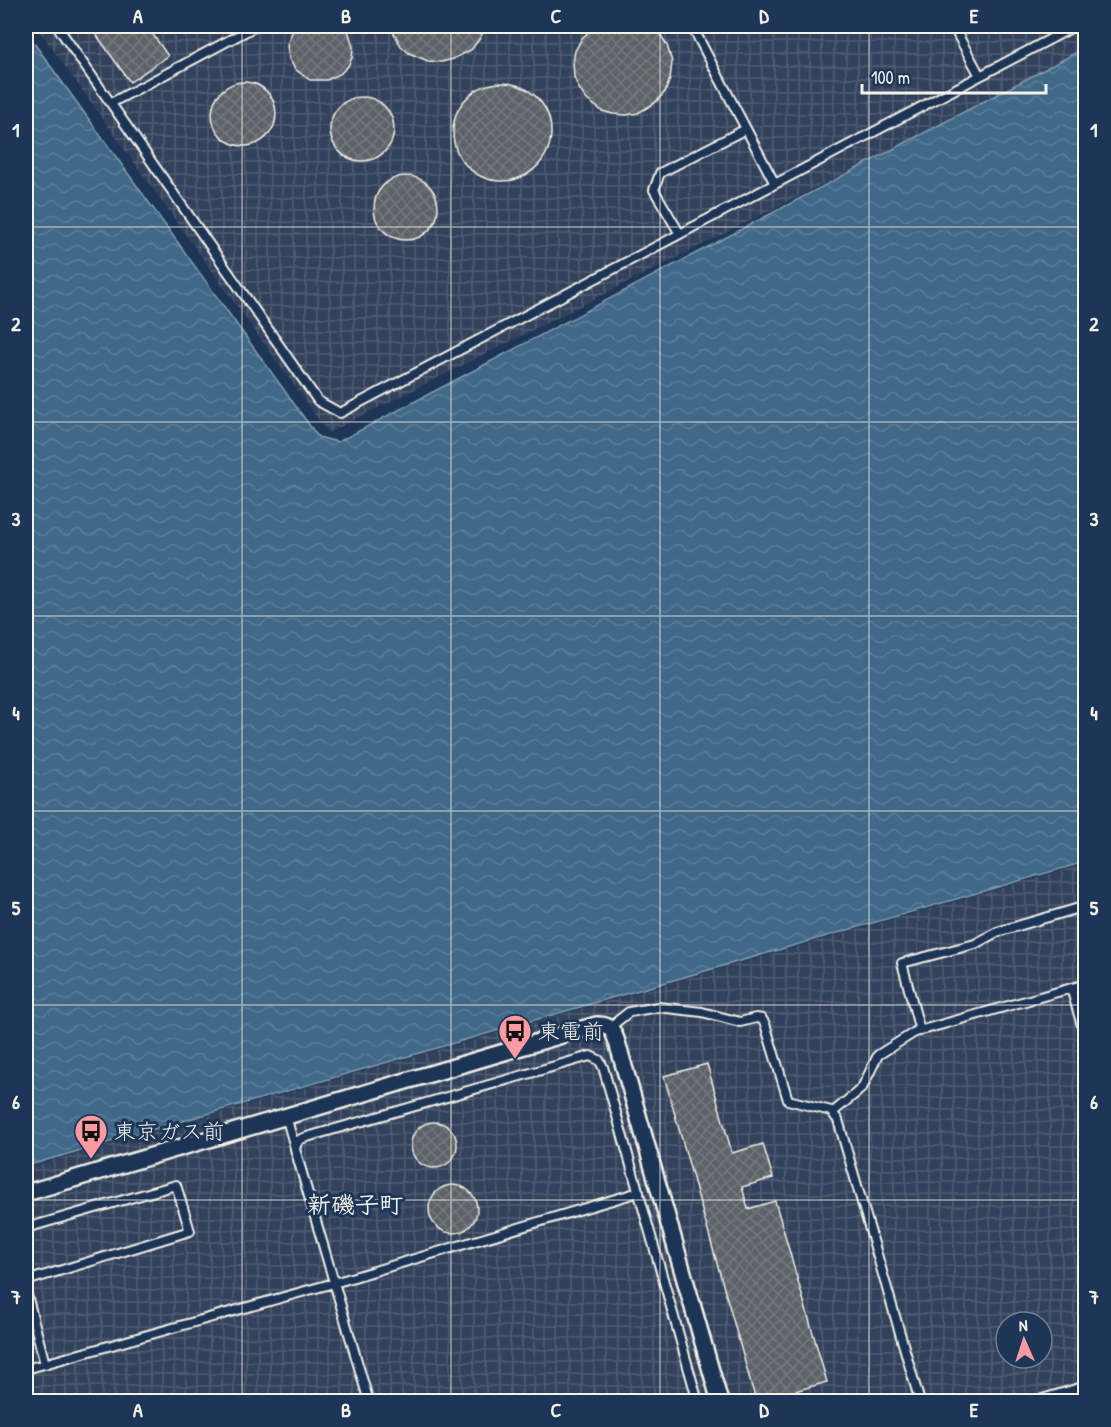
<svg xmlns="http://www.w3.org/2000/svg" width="1111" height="1427" viewBox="0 0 1111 1427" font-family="'Patrick Hand','Klee One',sans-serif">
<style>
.industrial{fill:url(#industrial-grid);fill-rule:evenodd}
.water{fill:url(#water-waves);stroke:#889fae;stroke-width:1.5}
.building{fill:url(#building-cross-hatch);stroke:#f4f1e8;stroke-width:1.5}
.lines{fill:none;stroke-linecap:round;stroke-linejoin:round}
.service-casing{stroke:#f4f1e8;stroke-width:12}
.minor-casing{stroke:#f4f1e8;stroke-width:20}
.service{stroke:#1d3557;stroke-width:8}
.minor{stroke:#1d3557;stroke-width:15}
.grid{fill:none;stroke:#f4f1e8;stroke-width:1.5;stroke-opacity:0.55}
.labels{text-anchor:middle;stroke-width:6;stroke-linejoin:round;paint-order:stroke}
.poi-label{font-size:22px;fill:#f4f1e8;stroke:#1d3557;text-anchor:start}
.neighbourhood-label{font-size:24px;font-weight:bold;fill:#f4f1e8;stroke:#1d3557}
.neatline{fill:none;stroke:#f4f1e8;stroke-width:2}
.grid-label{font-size:20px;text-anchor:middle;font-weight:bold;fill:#f4f1e8}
</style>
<defs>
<pattern id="industrial-grid" width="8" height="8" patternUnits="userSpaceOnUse" patternTransform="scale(1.5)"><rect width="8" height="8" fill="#30425c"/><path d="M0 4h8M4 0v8" fill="none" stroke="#4f5e73"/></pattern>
<pattern id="water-waves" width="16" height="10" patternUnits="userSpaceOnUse" patternTransform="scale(1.5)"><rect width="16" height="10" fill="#406888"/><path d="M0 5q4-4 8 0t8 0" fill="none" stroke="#5c7e99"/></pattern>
<pattern id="building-cross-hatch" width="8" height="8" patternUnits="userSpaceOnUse" patternTransform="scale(1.5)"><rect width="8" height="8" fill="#5d6268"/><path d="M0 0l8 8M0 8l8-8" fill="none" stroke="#75797e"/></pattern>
</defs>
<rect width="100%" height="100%" fill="#1d3557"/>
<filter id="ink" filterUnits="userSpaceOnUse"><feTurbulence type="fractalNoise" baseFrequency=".0167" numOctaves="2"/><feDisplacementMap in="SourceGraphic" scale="12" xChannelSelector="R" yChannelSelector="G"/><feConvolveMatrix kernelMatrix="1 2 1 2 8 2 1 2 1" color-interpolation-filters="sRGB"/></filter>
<g filter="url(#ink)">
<path class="industrial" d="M 36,26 L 1085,26 L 1086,52 L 328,433 Z
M 1085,864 L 1085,1401 L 26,1402 L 26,1168 ZM 1006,1322 L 1042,1322 L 1042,1358 L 1006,1358 Z"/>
<path class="water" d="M 26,32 L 318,437 L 338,442 L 1085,48 L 1085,862 L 26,1166 Z"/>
<path class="building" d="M 90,26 L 147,26 L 168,56 L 130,82 Z
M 298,26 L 345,27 L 349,33 L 353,47 L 352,58 L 348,66 L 340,74 L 327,80 L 310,80 L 296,70 L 289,59 L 287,45 L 292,32 Z
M 390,26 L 486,26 L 480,38 L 471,50 L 453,59 L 442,62 L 428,61 L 409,53 L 401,46 Z
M 595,26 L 650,26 L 659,32 L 667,45 L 672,62 L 670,79 L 665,92 L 655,103 L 638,113 L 627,115 L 613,114 L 602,111 L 586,99 L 578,87 L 574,77 L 573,62 L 575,51 L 582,38 Z
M212 114a32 32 0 1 1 64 0a32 32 0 1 1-64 0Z
M453 132a49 49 0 1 1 98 0a49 49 0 1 1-98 0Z
M330 129a32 32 0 1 1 64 0a32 32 0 1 1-64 0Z
M374 208a32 32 0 1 1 64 0a32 32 0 1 1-64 0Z
M 707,1064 L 732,1153 L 763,1144 L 773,1178 L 742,1187 L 748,1209 L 775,1201 L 827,1382 L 760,1401 L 756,1401 L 664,1076 Z
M411 1145a23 23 0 1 1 46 0a23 23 0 1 1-46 0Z
M429 1209a24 24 0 1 1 48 0a24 24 0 1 1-48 0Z"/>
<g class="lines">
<g class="service-casing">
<path id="service" d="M 57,26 L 318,401 L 340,413 L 1075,26
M 692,26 L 775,184
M 953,26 L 980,76
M 111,103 L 256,26
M 680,234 L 654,190 L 660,173 L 746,129
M 1071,988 L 1086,1039
M 610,1027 L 629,1012 L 658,1007 L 702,1012 L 740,1022 L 756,1018 L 762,1019 L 765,1024 L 788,1100 L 831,1111 L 838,1120 L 920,1402
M 920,1031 L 902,963 L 975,944 L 997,932 L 1086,906
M 832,1113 L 862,1088 L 878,1055 L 915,1032 L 1086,984
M 286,1116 L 295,1148
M 26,1228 L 176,1185 L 190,1231 L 26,1281
M 26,1291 L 45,1364
M 26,1369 L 334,1283 L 639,1192
M 369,1402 L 295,1149 C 297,1141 299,1139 307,1137 L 590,1056 L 599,1060 L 603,1067 L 698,1402
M 1032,1402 L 1086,1386"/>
</g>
<g class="minor-casing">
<path id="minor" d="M 26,1193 L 596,1025 C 610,1024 613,1030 617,1042 L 720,1402"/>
</g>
<use href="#service" class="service"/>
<use href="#minor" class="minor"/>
</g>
</g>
<path class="grid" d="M 242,26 L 242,1402M 451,26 L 451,1402M 660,26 L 660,1402M 869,26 L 869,1402M 26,227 L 1086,227M 26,422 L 1086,422M 26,616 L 1086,616M 26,811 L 1086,811M 26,1005 L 1086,1005M 26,1200 L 1086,1200"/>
<defs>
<g id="bus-pin" transform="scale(1.725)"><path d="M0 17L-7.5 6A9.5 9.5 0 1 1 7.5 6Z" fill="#ff9aa2" stroke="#1d3557"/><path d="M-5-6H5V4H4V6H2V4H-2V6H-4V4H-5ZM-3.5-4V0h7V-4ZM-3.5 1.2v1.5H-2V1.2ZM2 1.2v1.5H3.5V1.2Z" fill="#111"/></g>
</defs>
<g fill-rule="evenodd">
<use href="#bus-pin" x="515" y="1031"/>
<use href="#bus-pin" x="91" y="1131"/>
</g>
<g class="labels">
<g class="poi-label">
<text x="538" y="1039">東電前</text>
<text x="114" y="1139">東京ガス前</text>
</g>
<g class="neighbourhood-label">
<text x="355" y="1213">新磯子町</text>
</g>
</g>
<rect width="1111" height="1427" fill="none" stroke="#1d3557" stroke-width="66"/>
<g transform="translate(1024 1340) rotate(357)"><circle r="28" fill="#1d3557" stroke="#738091" stroke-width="1.5"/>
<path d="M0-4.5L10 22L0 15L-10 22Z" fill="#ff9aa2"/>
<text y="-9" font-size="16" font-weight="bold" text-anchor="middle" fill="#f4f1e8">N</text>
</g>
<path d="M862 84v9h184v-9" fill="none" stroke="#f4f1e8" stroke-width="3"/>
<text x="871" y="84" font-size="18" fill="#f4f1e8" stroke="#1d3557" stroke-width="4.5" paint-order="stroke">100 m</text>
<rect x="33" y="33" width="1045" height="1361" class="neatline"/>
<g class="grid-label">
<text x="138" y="23">A</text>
<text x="346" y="23">B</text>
<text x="556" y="23">C</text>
<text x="764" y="23">D</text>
<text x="974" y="23">E</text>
<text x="16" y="137">1</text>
<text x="1094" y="137">1</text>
<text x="16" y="331">2</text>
<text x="1094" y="331">2</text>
<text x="16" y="526">3</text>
<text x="1094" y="526">3</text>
<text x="16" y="720">4</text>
<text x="1094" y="720">4</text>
<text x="16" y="915">5</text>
<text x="1094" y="915">5</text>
<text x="16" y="1109">6</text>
<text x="1094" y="1109">6</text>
<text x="16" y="1304">7</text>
<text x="1094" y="1304">7</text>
<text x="138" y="1417">A</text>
<text x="346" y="1417">B</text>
<text x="556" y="1417">C</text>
<text x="764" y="1417">D</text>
<text x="974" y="1417">E</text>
</g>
</svg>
